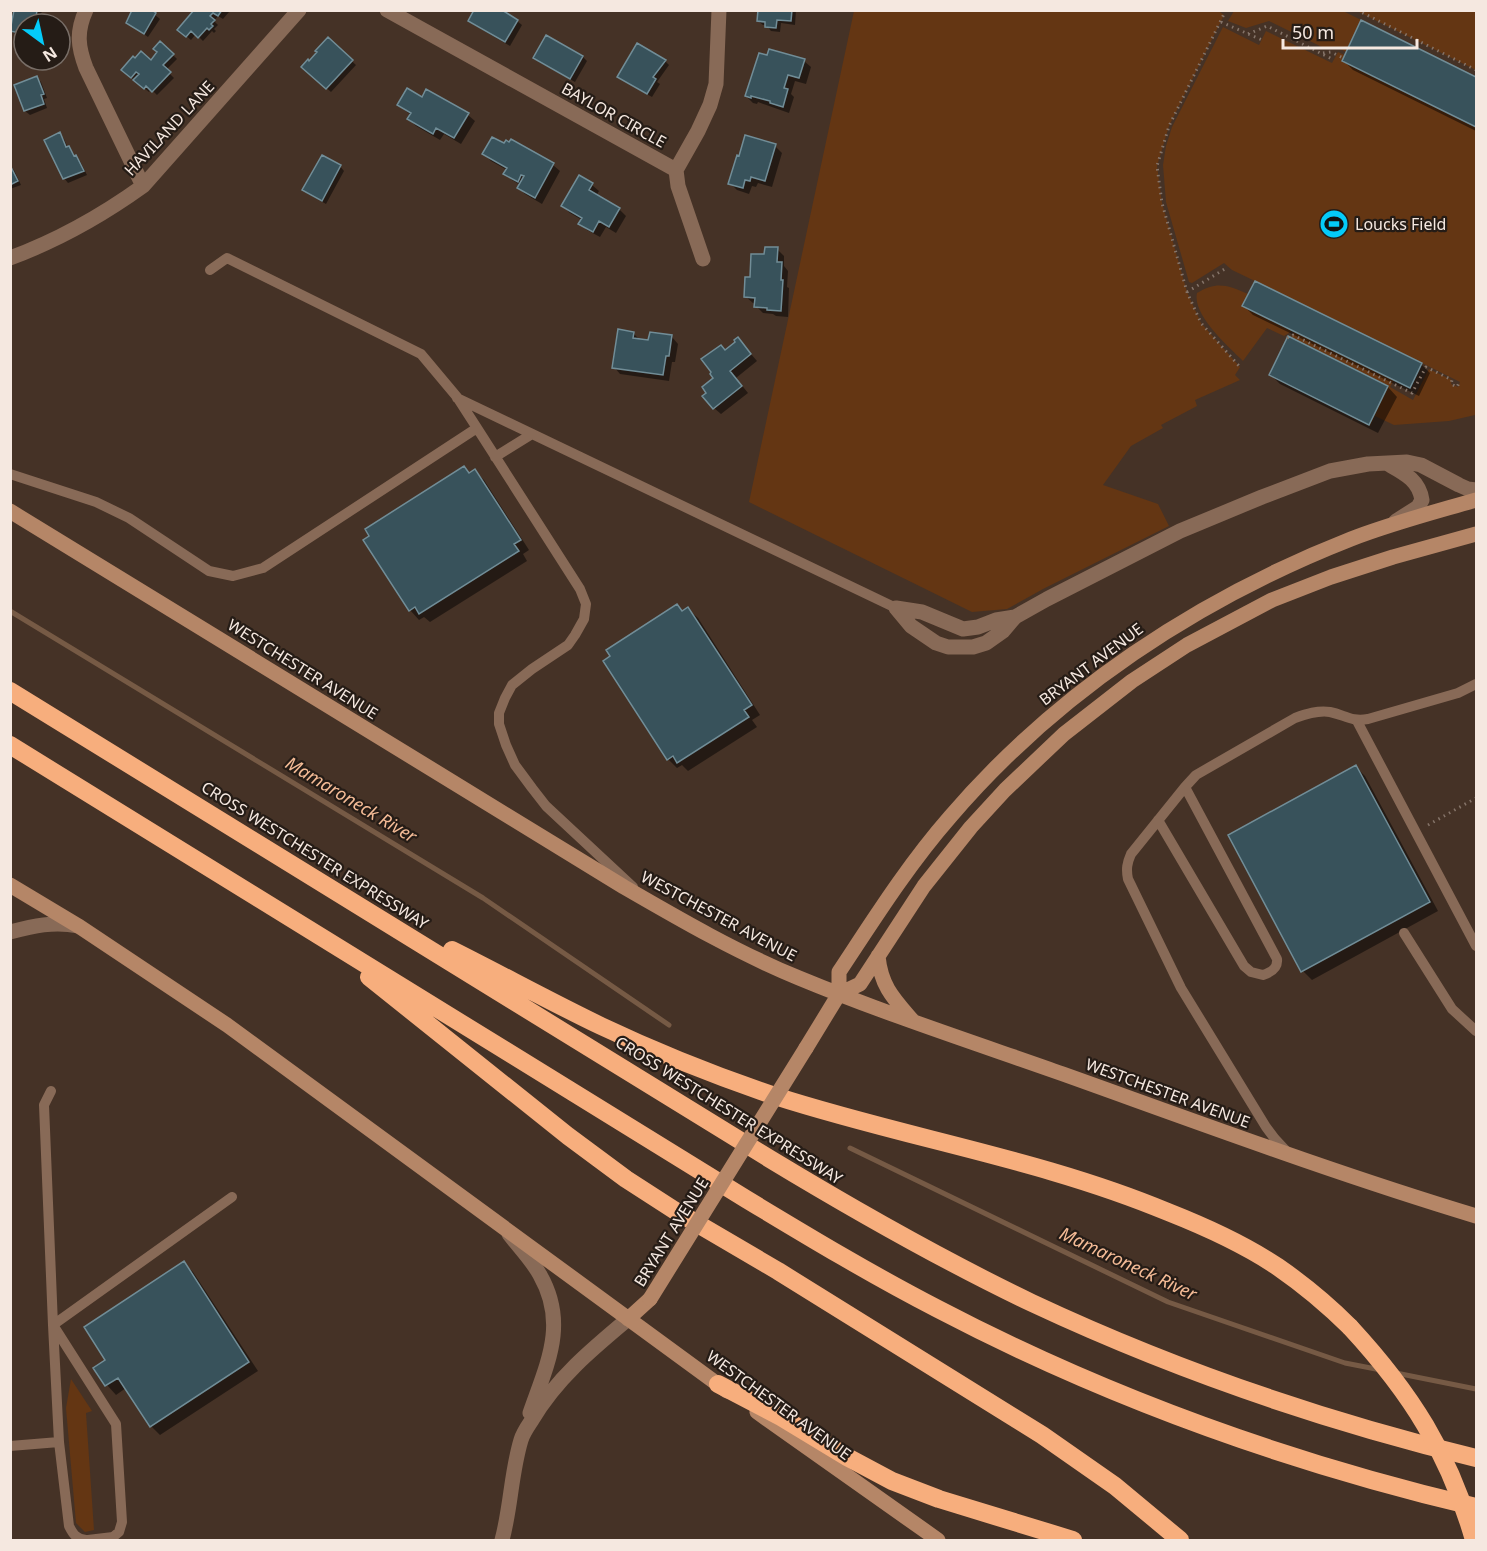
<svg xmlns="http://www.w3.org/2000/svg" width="1487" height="1551" viewBox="0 0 1487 1551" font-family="'Noto Sans',sans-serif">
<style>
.green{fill:#643613;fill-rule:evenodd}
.shadow{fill:#0007}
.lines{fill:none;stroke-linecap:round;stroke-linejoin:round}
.stream{stroke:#765a45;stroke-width:5}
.building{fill:#38525b;stroke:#718d97;stroke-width:1.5}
.path{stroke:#857469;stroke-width:3;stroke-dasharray:1.5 4.5;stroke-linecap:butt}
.lane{stroke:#886a57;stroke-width:10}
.street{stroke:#886a57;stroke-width:15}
.secondary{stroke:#b58667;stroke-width:15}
.highway{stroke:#f7ae7d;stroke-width:18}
.secondary-bridge{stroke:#b58667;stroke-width:15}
.highway-bridge{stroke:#f7ae7d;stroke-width:18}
.labels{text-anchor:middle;stroke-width:4.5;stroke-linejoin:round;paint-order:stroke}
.street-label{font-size:16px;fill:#f5e8e0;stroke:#251c16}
.poi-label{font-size:16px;fill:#f5e8e0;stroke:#251c16;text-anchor:start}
.water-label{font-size:18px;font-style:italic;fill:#f4bb96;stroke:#251c16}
</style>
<rect width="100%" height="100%" fill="#453226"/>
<path class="green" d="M 854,11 L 1220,10 L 1220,12 L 1224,15 L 1169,126 L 1157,166 L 1162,203 L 1187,292 L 1201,323 L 1240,367 L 1235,375 L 1240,380 L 1195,400 L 1197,406 L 1161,425 L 1163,428 L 1131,446 L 1103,485 L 1158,504 L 1169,526 L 1043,589 L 1007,609 L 972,612 L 749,502 Z
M 1234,11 L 1343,11 L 1476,77 L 1476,389 L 1475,415 L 1449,421 L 1394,425 L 1375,416 L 1370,426 L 1272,377 L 1294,332 L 1292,331 L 1284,336 L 1267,328 L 1243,361 C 1229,347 1192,315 1197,293 C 1217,281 1227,285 1248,294 L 1255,281 L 1232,270 L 1224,263 L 1192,283 L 1189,282 L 1166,202 L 1163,165 L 1166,146 L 1172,127 L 1223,27 L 1259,45 L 1266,31 L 1332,63 L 1338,52 L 1344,55 L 1346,52 L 1337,47 L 1322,47 L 1269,21 L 1246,28 L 1228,21 ZM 1422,363 L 1460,382 L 1458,387 L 1451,384 L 1452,380 L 1429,369 L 1413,400 L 1390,387 L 1394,380 L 1410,388 Z
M 1357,11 L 1476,11 L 1476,70 Z
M 71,1379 L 92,1411 L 86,1413 L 94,1530 L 85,1532 L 76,1523 L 66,1408 Z"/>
<path class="shadow" d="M 16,10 L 42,10 L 40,21 L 44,24 L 24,24 L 24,36 L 16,35 L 11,30 Z
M 149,10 L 160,19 L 148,37 L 128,23 Z
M 203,10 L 227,10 L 229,12 L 223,19 L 218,16 L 214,21 L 218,25 L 214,29 L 216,31 L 214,33 L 212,31 L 203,41 L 196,34 L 191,40 L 184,34 Z
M 759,10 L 796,10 L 795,25 L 781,23 L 780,32 L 771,31 L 766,25 L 763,25 L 758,21 Z
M 470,21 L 517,21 L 522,25 L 510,46 L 474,25 Z
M 1362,22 L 1476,78 L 1476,131 L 1353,70 L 1344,61 Z
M 547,37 L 583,57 L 587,61 L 575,82 L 539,62 L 535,58 Z
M 328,39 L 356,65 L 331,92 L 303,67 L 309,63 Z
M 159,53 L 173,55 L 177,59 L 166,70 L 174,78 L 157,95 L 151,89 L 149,92 L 127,74 L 151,62 Z
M 665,61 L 669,65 L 657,82 L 660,84 L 652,97 L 624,81 Z
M 804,61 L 811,67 L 806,84 L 795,81 L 791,94 L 794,97 L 789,113 L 758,102 L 757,104 L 753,103 L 746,96 Z
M 37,78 L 41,82 L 47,98 L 44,99 L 47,108 L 30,115 L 25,111 L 16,86 Z
M 423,99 L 468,115 L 475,121 L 461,144 L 444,134 L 440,140 L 416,126 L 409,119 L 411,115 L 398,105 Z
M 60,134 L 64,139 L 68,148 L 80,161 L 87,175 L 68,183 L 64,178 Z
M 511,141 L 553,165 L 560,171 L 542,204 L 525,194 L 519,188 L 520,185 L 512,180 L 505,173 L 507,170 L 491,161 L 484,154 L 510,144 Z
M 775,146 L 782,153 L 772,187 L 758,183 L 756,187 L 752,186 L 749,194 L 737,190 L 730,183 Z
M 340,166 L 344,171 L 326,204 L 308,194 L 304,190 Z
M 10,167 L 14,170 L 21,185 L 10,189 Z
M 579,177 L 592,185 L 599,191 L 596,196 L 619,209 L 626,216 L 616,233 L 606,227 L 600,237 L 587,230 L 580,223 L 582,220 L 570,213 L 563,206 Z
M 777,249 L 784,256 L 784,266 L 788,271 L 787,287 L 789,288 L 788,317 L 776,316 L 773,314 L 763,313 L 756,306 L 756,304 L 753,303 L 746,297 L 751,279 L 766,256 Z
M 1244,306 L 1421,364 L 1430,373 L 1419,396 L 1253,315 Z
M 633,333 L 640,340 L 649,342 L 672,337 L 678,344 L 675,362 L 672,362 L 669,381 L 620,374 L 614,367 Z
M 1289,338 L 1388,387 L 1397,397 L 1378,433 L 1280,384 L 1271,375 Z
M 738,339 L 757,361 L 736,378 L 748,393 L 721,414 L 714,408 L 716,379 L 725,351 L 737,342 Z
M 464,468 L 470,474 L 475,471 L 484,480 L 529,550 L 523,554 L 527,561 L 430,622 L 424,617 L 419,620 L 410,610 Z
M 688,609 L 698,618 L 760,715 L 752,720 L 757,727 L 688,771 L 682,765 L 677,768 L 668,759 L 683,612 Z
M 1356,767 L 1365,776 L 1438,911 L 1312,980 L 1303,971 Z
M 184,1263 L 193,1272 L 258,1371 L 160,1435 L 151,1426 L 126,1388 L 116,1395 L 107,1385 L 95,1368 L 108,1360 Z"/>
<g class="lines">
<path class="stream" d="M 10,611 L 483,898 L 669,1025
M 850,1148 L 1168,1302 L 1345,1363 L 1381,1370
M 1396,1373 L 1476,1389"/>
</g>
<path class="building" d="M 14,10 L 37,10 L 36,18 L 41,19 L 39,24 L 24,24 L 24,34 L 10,31 Z
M 132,10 L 152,10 L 156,13 L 144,34 L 126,23 Z
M 194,10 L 222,10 L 218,16 L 213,13 L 210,16 L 215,20 L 211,24 L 213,26 L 209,30 L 207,28 L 198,38 L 191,31 L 186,37 L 177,30 Z
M 474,10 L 502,10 L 518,20 L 505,42 L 468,21 Z
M 758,10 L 792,10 L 791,21 L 777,20 L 776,28 L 765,27 L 765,22 L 757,21 Z
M 1361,20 L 1476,77 L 1476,127 L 1342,61 Z
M 546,35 L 583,56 L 570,79 L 533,58 Z
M 328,37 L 353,60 L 326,89 L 301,67 L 308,59 L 309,61 L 317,52 L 315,51 Z
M 160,41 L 174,54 L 163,65 L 171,72 L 152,92 L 146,86 L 144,89 L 133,80 L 139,74 L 136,72 L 131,78 L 121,70 L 133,56 L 135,58 L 141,51 L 151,60 L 157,52 L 153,49 Z
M 637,43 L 666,60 L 653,77 L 656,79 L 647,94 L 617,77 Z
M 769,49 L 805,59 L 799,78 L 788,75 L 784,88 L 788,89 L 783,107 L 770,103 L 770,101 L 751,96 L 751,98 L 745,96 L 759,53 L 767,55 Z
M 37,76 L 44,94 L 41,95 L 44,104 L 24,111 L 14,85 Z
M 407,88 L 422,97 L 426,89 L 469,113 L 454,138 L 436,128 L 433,134 L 407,119 L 411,113 L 397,105 Z
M 60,132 L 66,147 L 69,146 L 74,156 L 76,155 L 84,171 L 63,179 L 44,140 Z
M 745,135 L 776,144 L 765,181 L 751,177 L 750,181 L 745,180 L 743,188 L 728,184 L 737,155 L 739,156 Z
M 492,137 L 504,143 L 506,140 L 509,142 L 511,139 L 554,163 L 535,198 L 517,188 L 524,176 L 521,175 L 518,182 L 503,174 L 507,168 L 482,154 Z
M 322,155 L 341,165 L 322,201 L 302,190 Z
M 10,165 L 18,181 L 10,185 Z
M 579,175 L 593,183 L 589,190 L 620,208 L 609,227 L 599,221 L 593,232 L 578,224 L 582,218 L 561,206 Z
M 765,247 L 778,247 L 777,262 L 782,262 L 781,280 L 783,280 L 781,311 L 767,310 L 767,308 L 754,307 L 755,298 L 744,297 L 745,277 L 750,277 L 751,254 L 764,254 Z
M 1255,281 L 1422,363 L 1410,388 L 1242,306 Z
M 618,329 L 634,332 L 633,338 L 648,340 L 650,332 L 672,335 L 669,356 L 666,356 L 663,375 L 612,368 Z
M 1288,336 L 1388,386 L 1369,425 L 1269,375 Z
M 738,337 L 751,354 L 730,371 L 742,386 L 713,409 L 702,396 L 706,393 L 702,387 L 713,378 L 710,374 L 711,372 L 701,359 L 721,345 L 725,350 L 735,342 L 734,340 Z
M 464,466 L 469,473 L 475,469 L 521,540 L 514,544 L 519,551 L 419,614 L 415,607 L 409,611 L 363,540 L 369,536 L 365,529 Z
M 677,604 L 682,611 L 688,607 L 752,705 L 744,710 L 749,717 L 677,763 L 673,756 L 667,760 L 603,661 L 610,656 L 606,650 Z
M 1356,765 L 1430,902 L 1301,972 L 1228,835 Z
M 184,1261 L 249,1362 L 150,1427 L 118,1378 L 105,1386 L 93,1368 L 105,1360 L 84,1327 Z"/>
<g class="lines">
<path class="path" d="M 1226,10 L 1169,126 L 1157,166 L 1162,203 L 1187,292 L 1201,323 L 1240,367
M 1357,10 L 1476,70
M 1221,22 L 1262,40
M 1248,34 L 1267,26 L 1334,60
M 1323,53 L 1331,52 L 1343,58
M 1187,292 L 1228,267
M 1287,338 L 1293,335 L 1412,393 L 1426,367 L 1452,380 L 1451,384 L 1457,387 L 1460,381
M 1428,825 L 1476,798"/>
<path class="lane" d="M 210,270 L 227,258 L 421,354 L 457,397 L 477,428 L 580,589 L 586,604 L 584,619 L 575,635 L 568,645 L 532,669 L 512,685 L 505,698 L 499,713 L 499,724 L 506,745 L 515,765 L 532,788 L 546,806 L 633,887
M 457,398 L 896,608
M 495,457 L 532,434
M 10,474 L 96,502 L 129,518 L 209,571 L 233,576 L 263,568 L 477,428
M 1357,721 L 1476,946
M 1158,820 L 1244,966 L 1251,972 L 1263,975 C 1272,972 1278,968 1277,959 L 1185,787
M 1404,933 L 1452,1009 L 1476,1031
M 51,1091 L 44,1105 L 53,1325 L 59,1442 L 69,1526 C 73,1534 76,1539 86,1540
M 1288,1153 L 1275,1139 L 1266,1127 L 1181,988 L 1128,879 C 1126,869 1127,863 1131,854 L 1185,787 L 1196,775 L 1295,718 C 1306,714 1318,710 1330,712 C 1345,715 1351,722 1368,719 L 1458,693 L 1476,684
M 53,1325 L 116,1424 L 122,1522 L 119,1532 L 113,1537 L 88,1540
M 53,1325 L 232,1197
M 10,1446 L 59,1442"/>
<path class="street" d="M 86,10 C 76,32 78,47 86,68 L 143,186
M 387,10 L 676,170
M 676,170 L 698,131 L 710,105 L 716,84 L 719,10
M 676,170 L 678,186 L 703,259
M 10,258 C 56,241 104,214 143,186 L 299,10
M 1388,464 C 1404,473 1419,480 1422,500 L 1418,507 L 1396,521
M 896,608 L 911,626 L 936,643 L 948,647 L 973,647 L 986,643 L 1003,631 L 1015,617 L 1047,599 L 1180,531 L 1262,497 L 1330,471 L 1368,464 L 1407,462 L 1421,465 L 1459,485 L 1468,489 L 1476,490
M 896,608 L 922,612 L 963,629 L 978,627 L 996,620 L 1015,617
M 10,932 C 33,926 54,921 78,926
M 509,1234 C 519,1247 532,1260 540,1275 C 568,1324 547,1364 530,1413
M 502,1540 C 511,1507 511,1473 521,1440 C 523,1433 528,1426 532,1420 C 556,1379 592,1349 628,1319"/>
<path class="secondary" d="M 10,511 L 624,887 C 681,920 738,953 799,978 C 886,1014 975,1043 1063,1074 C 1200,1123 1337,1174 1476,1216
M 10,885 L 80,927 L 227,1025 L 727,1391
M 878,956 C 881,986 893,998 912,1020
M 839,994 L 860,984 L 924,886 L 971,827 L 1005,790 L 1064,734 L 1132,681 L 1187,645 L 1272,600 L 1331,577 L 1393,557 L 1476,534
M 806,1048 L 839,994 L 839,972 C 874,919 908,865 950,817 C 1057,692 1198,599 1351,539 C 1392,523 1435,512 1476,500
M 628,1319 L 650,1299
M 757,1412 L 938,1540"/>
<path class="highway" d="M 10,691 L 770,1159 C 856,1211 942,1260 1032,1303 C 1175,1370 1324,1421 1476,1458
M 10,745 L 746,1199 C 809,1237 872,1275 938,1309 C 1108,1398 1290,1463 1476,1507
M 452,950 C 502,975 551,1002 601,1026 C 658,1053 716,1076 775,1096 C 905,1138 1041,1159 1168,1212 C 1206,1227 1244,1244 1278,1267 C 1304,1285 1328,1305 1350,1327
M 369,977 L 568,1136 L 626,1179 L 674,1210 L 778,1271 L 1042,1435 L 1115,1486 L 1180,1540
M 718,1384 L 781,1417 L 847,1457 L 892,1481 L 939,1499 L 1073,1540"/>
<path class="secondary-bridge" d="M 650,1299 L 806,1048"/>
<path class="highway-bridge" d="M 1350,1327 C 1411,1393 1449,1453 1474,1540"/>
</g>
<defs>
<g id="stadium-disc" transform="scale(1.5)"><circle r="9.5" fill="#04cbf9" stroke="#251c16"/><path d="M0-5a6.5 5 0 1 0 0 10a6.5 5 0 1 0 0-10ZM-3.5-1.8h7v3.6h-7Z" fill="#111"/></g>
</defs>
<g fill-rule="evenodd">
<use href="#stadium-disc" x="1334" y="224"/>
</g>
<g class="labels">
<g class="street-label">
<text transform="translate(614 115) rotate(29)" y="6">BAYLOR CIRCLE</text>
<text transform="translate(169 128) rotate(-47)" y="6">HAVILAND LANE</text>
<text transform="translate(1091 664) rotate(-37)" y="6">BRYANT AVENUE</text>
<text transform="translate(303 669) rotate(32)" y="6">WESTCHESTER AVENUE</text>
<text transform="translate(315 855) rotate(32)" y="6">CROSS WESTCHESTER EXPRESSWAY</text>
<text transform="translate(719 916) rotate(28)" y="6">WESTCHESTER AVENUE</text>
<text transform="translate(1168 1093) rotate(20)" y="6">WESTCHESTER AVENUE</text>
<text transform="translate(729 1110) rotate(32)" y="6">CROSS WESTCHESTER EXPRESSWAY</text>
<text transform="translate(671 1232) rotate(-58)" y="6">BRYANT AVENUE</text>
<text transform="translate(779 1405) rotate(36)" y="6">WESTCHESTER AVENUE</text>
</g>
<g class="poi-label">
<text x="1355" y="230">Loucks Field</text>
</g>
<g class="water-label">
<text transform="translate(351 800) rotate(31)" y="6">Mamaroneck River</text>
<text transform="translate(1128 1264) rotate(25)" y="6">Mamaroneck River</text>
</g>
</g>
<rect width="1487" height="1551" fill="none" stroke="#f5e8e0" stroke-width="24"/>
<g transform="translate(42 42) rotate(147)"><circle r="28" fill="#251c16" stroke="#786e67" stroke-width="1.5"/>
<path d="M0-4.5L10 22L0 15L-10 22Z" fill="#04cbf9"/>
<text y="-9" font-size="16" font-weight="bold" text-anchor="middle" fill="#f5e8e0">N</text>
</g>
<path d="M1283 39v9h134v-9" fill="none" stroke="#f5e8e0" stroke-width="3"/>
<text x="1292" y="39" font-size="18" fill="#f5e8e0" stroke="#251c16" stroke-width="4.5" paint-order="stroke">50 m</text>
</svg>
